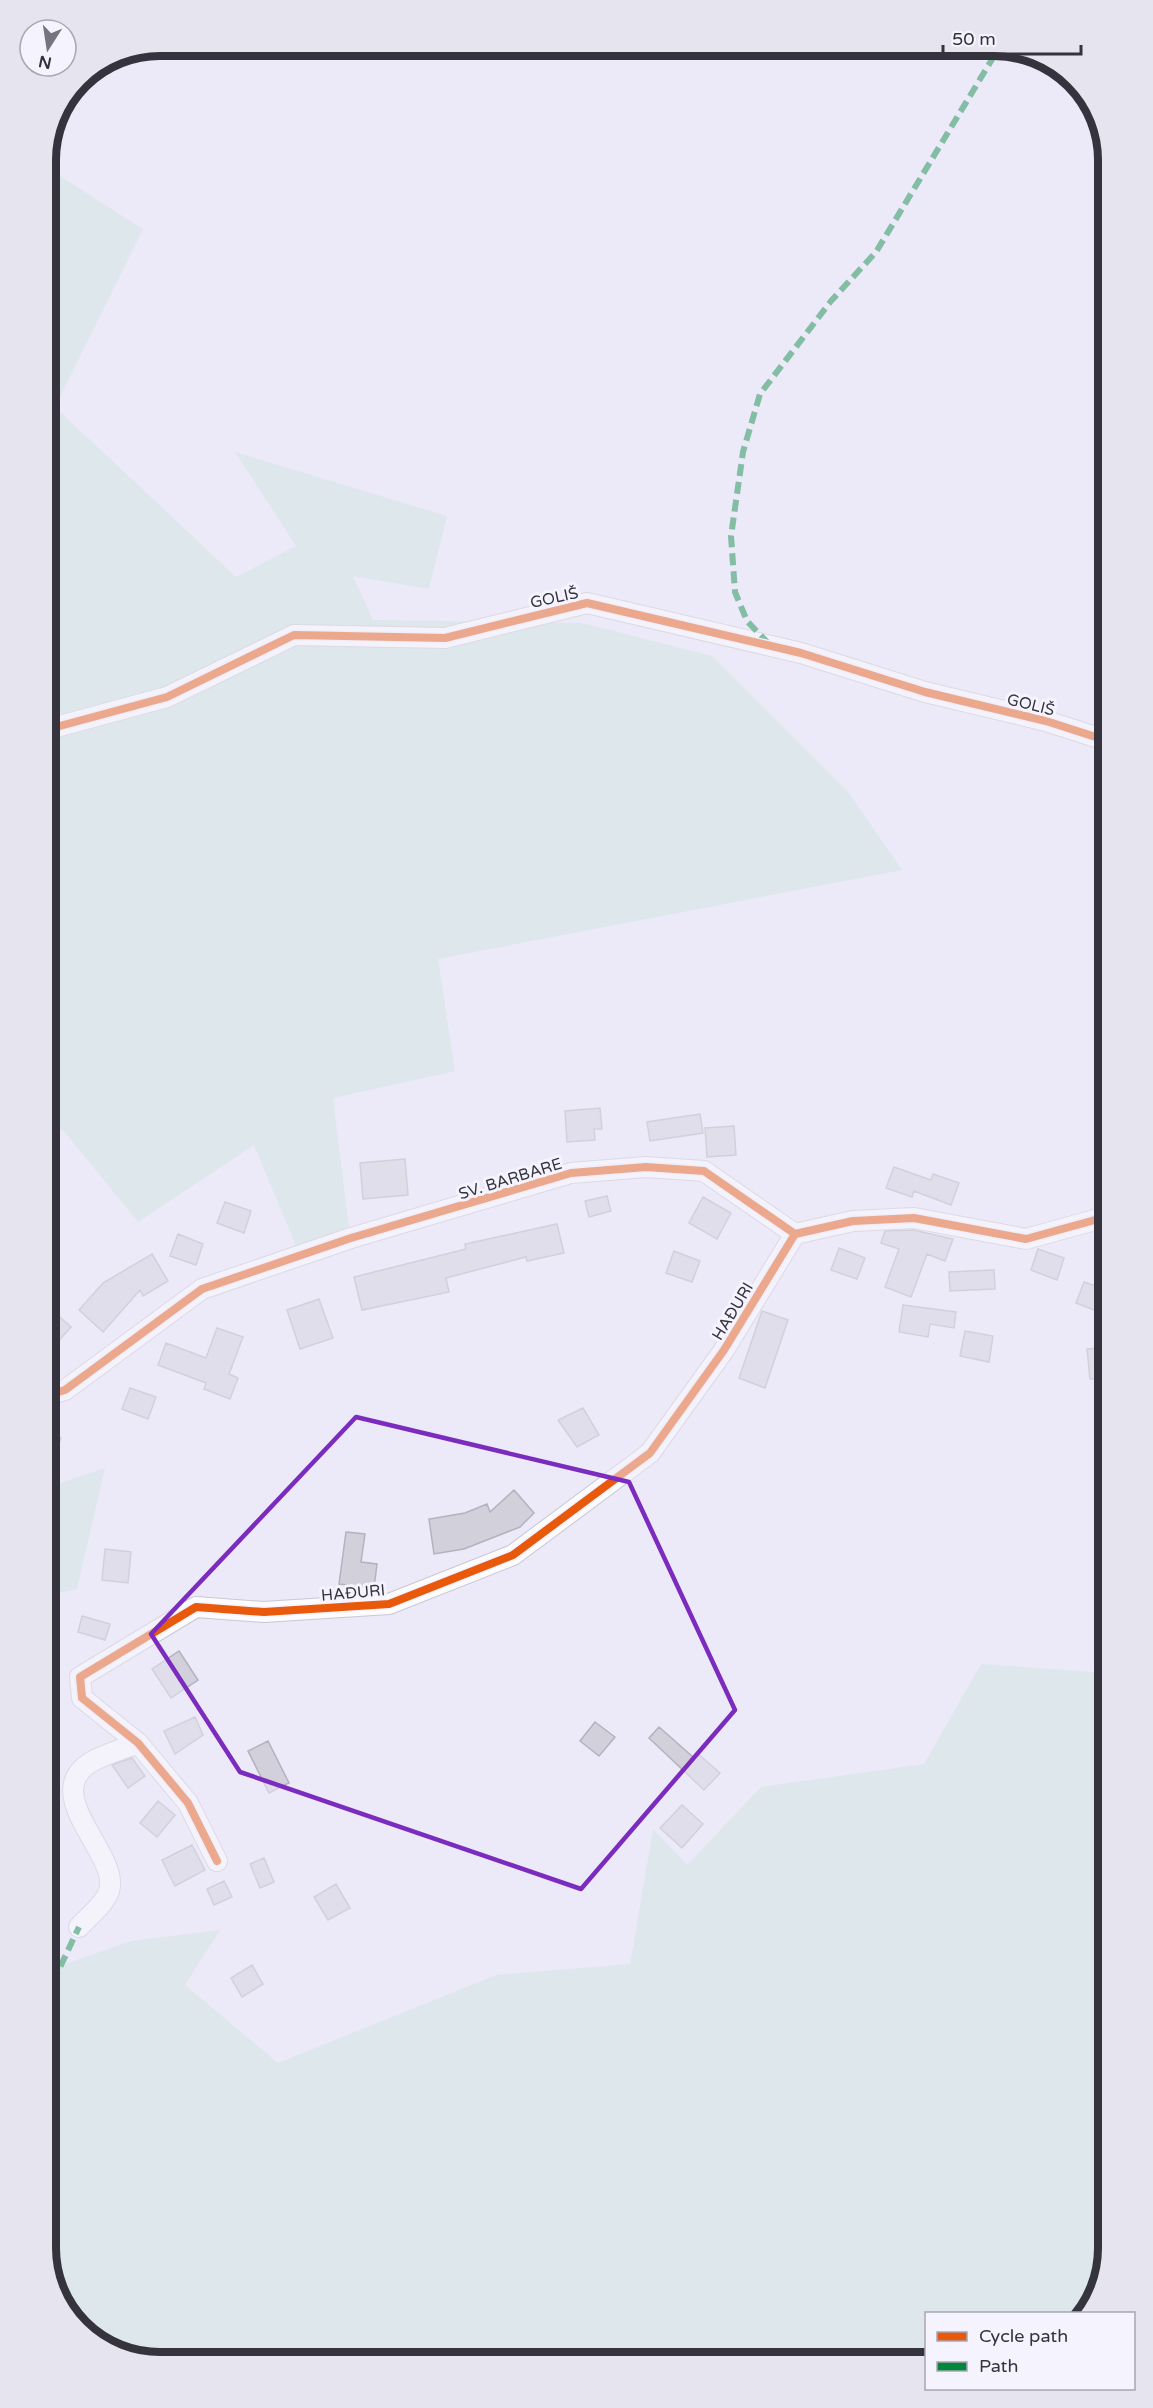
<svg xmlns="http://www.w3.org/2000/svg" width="1153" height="2408" viewBox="0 0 1153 2408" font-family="'Varela Round',sans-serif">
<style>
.green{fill:#cce5dc}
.building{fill:#d1d0db;stroke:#b3b2bd;stroke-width:1.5}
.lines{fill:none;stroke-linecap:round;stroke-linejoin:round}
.minor-casing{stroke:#c9c7d3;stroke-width:22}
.minor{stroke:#fcfcfe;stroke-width:20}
.quiet{stroke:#00873e;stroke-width:6;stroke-dasharray:12 6;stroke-linecap:butt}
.cycleway-casing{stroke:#f4f3fe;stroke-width:11}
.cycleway{stroke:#e8590c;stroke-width:8}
.marked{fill:none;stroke:#7b2cbf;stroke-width:4.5;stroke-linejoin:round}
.labels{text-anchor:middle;stroke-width:6;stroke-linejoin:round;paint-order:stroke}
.street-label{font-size:16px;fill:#35343e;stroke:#f4f3fe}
.rim{fill:none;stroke:#35343e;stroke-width:8}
</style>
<rect width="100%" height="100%" fill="#eceaf8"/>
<path class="green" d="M 55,173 L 143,229 L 55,407 L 236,577 L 296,546 L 235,452 L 447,516 L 429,589 L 353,576 L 373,620 L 582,623 L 712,656 L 849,793 L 902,870 L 438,959 L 455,1071 L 333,1098 L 349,1228 L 296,1246 L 254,1145 L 138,1222 L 63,1130 L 45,1140 L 45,177 Z
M 105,1468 L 77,1589 L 45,1596 L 45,1488 Z
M 981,1664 L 1108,1673 L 1108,2249 L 1087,2313 L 926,2314 L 926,2363 L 153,2363 L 90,2340 L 54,2292 L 45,2248 L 45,1971 L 131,1941 L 220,1930 L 185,1985 L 278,2063 L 496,1975 L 630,1964 L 653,1829 L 687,1865 L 761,1787 L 924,1764 Z"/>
<path class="building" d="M 600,1108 L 602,1129 L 594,1129 L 595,1140 L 567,1142 L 565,1111 Z
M 700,1114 L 703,1133 L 650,1141 L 647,1122 Z
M 734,1126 L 736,1155 L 707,1157 L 705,1128 Z
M 405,1159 L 408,1195 L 363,1199 L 360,1163 Z
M 894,1167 L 931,1180 L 933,1174 L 959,1183 L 951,1205 L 914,1191 L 912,1197 L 886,1188 Z
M 607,1196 L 611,1211 L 589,1217 L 585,1201 Z
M 703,1197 L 731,1213 L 717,1239 L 689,1223 Z
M 225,1202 L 251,1211 L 244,1233 L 217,1223 Z
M 557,1224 L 564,1253 L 527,1261 L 526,1257 L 446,1278 L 449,1292 L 362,1310 L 354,1277 L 466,1249 L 465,1244 Z
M 913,1230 L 953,1239 L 945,1261 L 927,1254 L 911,1297 L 885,1287 L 899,1249 L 881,1243 L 885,1231 Z
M 178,1234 L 203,1244 L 196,1265 L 170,1256 Z
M 839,1248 L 865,1258 L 857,1279 L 831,1270 Z
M 1038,1249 L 1064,1258 L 1057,1280 L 1031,1270 Z
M 674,1251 L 700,1261 L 692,1282 L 666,1273 Z
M 152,1254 L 168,1281 L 143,1296 L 140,1290 L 103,1332 L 79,1310 L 103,1283 Z
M 994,1270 L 995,1289 L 950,1291 L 949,1272 Z
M 1084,1282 L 1108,1290 L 1102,1313 L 1076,1303 Z
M 319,1299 L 333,1338 L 300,1349 L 287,1310 Z
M 45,1304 L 71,1327 L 54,1346 L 45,1338 Z
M 903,1305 L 956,1312 L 954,1328 L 930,1324 L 928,1337 L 899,1332 Z
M 762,1311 L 788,1320 L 765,1388 L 739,1378 Z
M 217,1328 L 243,1337 L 229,1374 L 238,1378 L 230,1399 L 204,1389 L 206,1383 L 158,1365 L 166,1343 L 206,1358 Z
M 965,1331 L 993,1336 L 989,1362 L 960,1356 Z
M 1108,1347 L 1108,1378 L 1090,1379 L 1087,1349 Z
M 130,1388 L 156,1397 L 148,1419 L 122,1409 Z
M 583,1408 L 599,1435 L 577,1447 L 558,1420 Z
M 45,1432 L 61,1438 L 47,1476 L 45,1476 Z
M 514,1490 L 534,1513 L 520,1527 L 464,1549 L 434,1554 L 429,1519 L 465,1513 L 487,1504 L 490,1512 Z
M 346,1532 L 365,1534 L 361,1562 L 377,1564 L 374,1588 L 339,1584 Z
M 105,1549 L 131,1552 L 128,1583 L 102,1580 Z
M 82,1616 L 110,1624 L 105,1640 L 78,1632 Z
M 179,1651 L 198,1680 L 171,1698 L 152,1669 Z
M 195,1717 L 203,1735 L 175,1754 L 164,1731 Z
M 595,1722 L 615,1737 L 599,1756 L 580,1741 Z
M 659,1727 L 693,1757 L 697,1753 L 720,1773 L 704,1790 L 649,1738 Z
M 268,1741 L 289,1783 L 269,1793 L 248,1751 Z
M 132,1758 L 145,1776 L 128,1788 L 112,1765 Z
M 158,1801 L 175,1815 L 157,1837 L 140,1823 Z
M 682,1805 L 703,1824 L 682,1848 L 660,1828 Z
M 192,1845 L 205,1870 L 175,1886 L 162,1860 Z
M 264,1858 L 274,1882 L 260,1888 L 250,1864 Z
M 224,1881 L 232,1897 L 214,1905 L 207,1889 Z
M 336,1884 L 350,1908 L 328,1920 L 314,1897 Z
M 252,1965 L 263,1984 L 242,1997 L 231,1978 Z"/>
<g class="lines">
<g class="minor-casing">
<path id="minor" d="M 45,730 L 167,697 L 294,635 L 445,638 L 587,603 L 801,653 L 925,692 L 1046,721 L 1108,741
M 1102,1218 L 1108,1238
M 45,1396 L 65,1390 L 202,1289 L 351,1238 L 571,1173 L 646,1167 L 704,1171 L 795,1234 L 853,1221 L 914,1218 L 1026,1239 L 1102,1218 L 1108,1209
M 217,1861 L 188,1803 L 138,1743 L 82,1698 L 80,1677 L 196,1607 L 264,1612 L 389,1604 L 513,1555 L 650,1453 L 724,1350 L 795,1234
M 79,1927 C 89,1916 104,1905 109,1891 C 121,1855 38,1795 91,1762 C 105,1754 123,1749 138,1743"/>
</g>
<use href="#minor" class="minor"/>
<path class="quiet" d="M 769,644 L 747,621 L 735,592 L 731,536 L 743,452 L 760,394 L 831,301 L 876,252 L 994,56 L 995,45
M 45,1999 L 79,1927"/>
<g class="cycleway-casing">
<path id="cycleway" d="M 45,730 L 167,697 L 294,635 L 445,638 L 587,603 L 801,653 L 925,692 L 1046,721 L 1108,741
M 45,1396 L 65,1390 L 202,1289 L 351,1238 L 571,1173 L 646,1167 L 704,1171 L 795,1234 L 853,1221 L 914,1218 L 1026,1239 L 1102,1218 L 1108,1209
M 217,1861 L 188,1803 L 138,1743 L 82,1698 L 80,1677 L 196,1607 L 264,1612 L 389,1604 L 513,1555 L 650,1453 L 724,1350 L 795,1234"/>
</g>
<use href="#cycleway" class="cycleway"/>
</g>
<path d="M0 0H1153V2408H0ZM 356,1417 L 629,1482 L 735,1710 L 581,1889 L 240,1772 L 151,1634 Z" fill="#eceaf8" fill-opacity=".55" fill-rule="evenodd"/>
<path class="marked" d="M 356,1417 L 629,1482 L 735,1710 L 581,1889 L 240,1772 L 151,1634 Z"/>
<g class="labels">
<g class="street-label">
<text transform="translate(554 597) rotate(-12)" y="6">GOLIŠ</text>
<text transform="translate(1031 704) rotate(14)" y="6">GOLIŠ</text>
<text transform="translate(510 1178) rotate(-17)" y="6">SV. BARBARE</text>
<text transform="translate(732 1311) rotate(-59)" y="6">HAĐURI</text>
<text transform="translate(353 1592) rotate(-5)" y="6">HAĐURI</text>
</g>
</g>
<path d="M0 0H1153V2408H0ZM160 56H994A104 104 0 0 1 1098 160V2248A104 104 0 0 1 994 2352H160A104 104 0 0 1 56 2248V160A104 104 0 0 1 160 56Z" fill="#e5e4ef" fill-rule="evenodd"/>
<path class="rim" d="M160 56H994A104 104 0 0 1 1098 160V2248A104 104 0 0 1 994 2352H160A104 104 0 0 1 56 2248V160A104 104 0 0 1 160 56Z"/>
<rect x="925" y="2312" width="210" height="78" fill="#f4f3fe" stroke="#a8a7b1" stroke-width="1.5"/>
<rect x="937" y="2332" width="30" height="9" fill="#e8590c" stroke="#a8a7b1" stroke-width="1.5"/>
<text x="979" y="2342" font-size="18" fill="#35343e">Cycle path</text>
<rect x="937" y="2362" width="30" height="9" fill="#00873e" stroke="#a8a7b1" stroke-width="1.5"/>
<text x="979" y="2372" font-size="18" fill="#35343e">Path</text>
<g transform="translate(48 48) rotate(192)"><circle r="28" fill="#f4f3fe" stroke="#a8a7b1" stroke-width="1.5"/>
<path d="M0-4.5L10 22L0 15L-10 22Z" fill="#75747f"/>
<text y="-9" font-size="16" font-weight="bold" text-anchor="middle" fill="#35343e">N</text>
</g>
<path d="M943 45v9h138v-9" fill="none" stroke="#35343e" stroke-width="3"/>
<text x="952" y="45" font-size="18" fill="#35343e" stroke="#f4f3fe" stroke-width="4.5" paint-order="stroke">50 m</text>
</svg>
